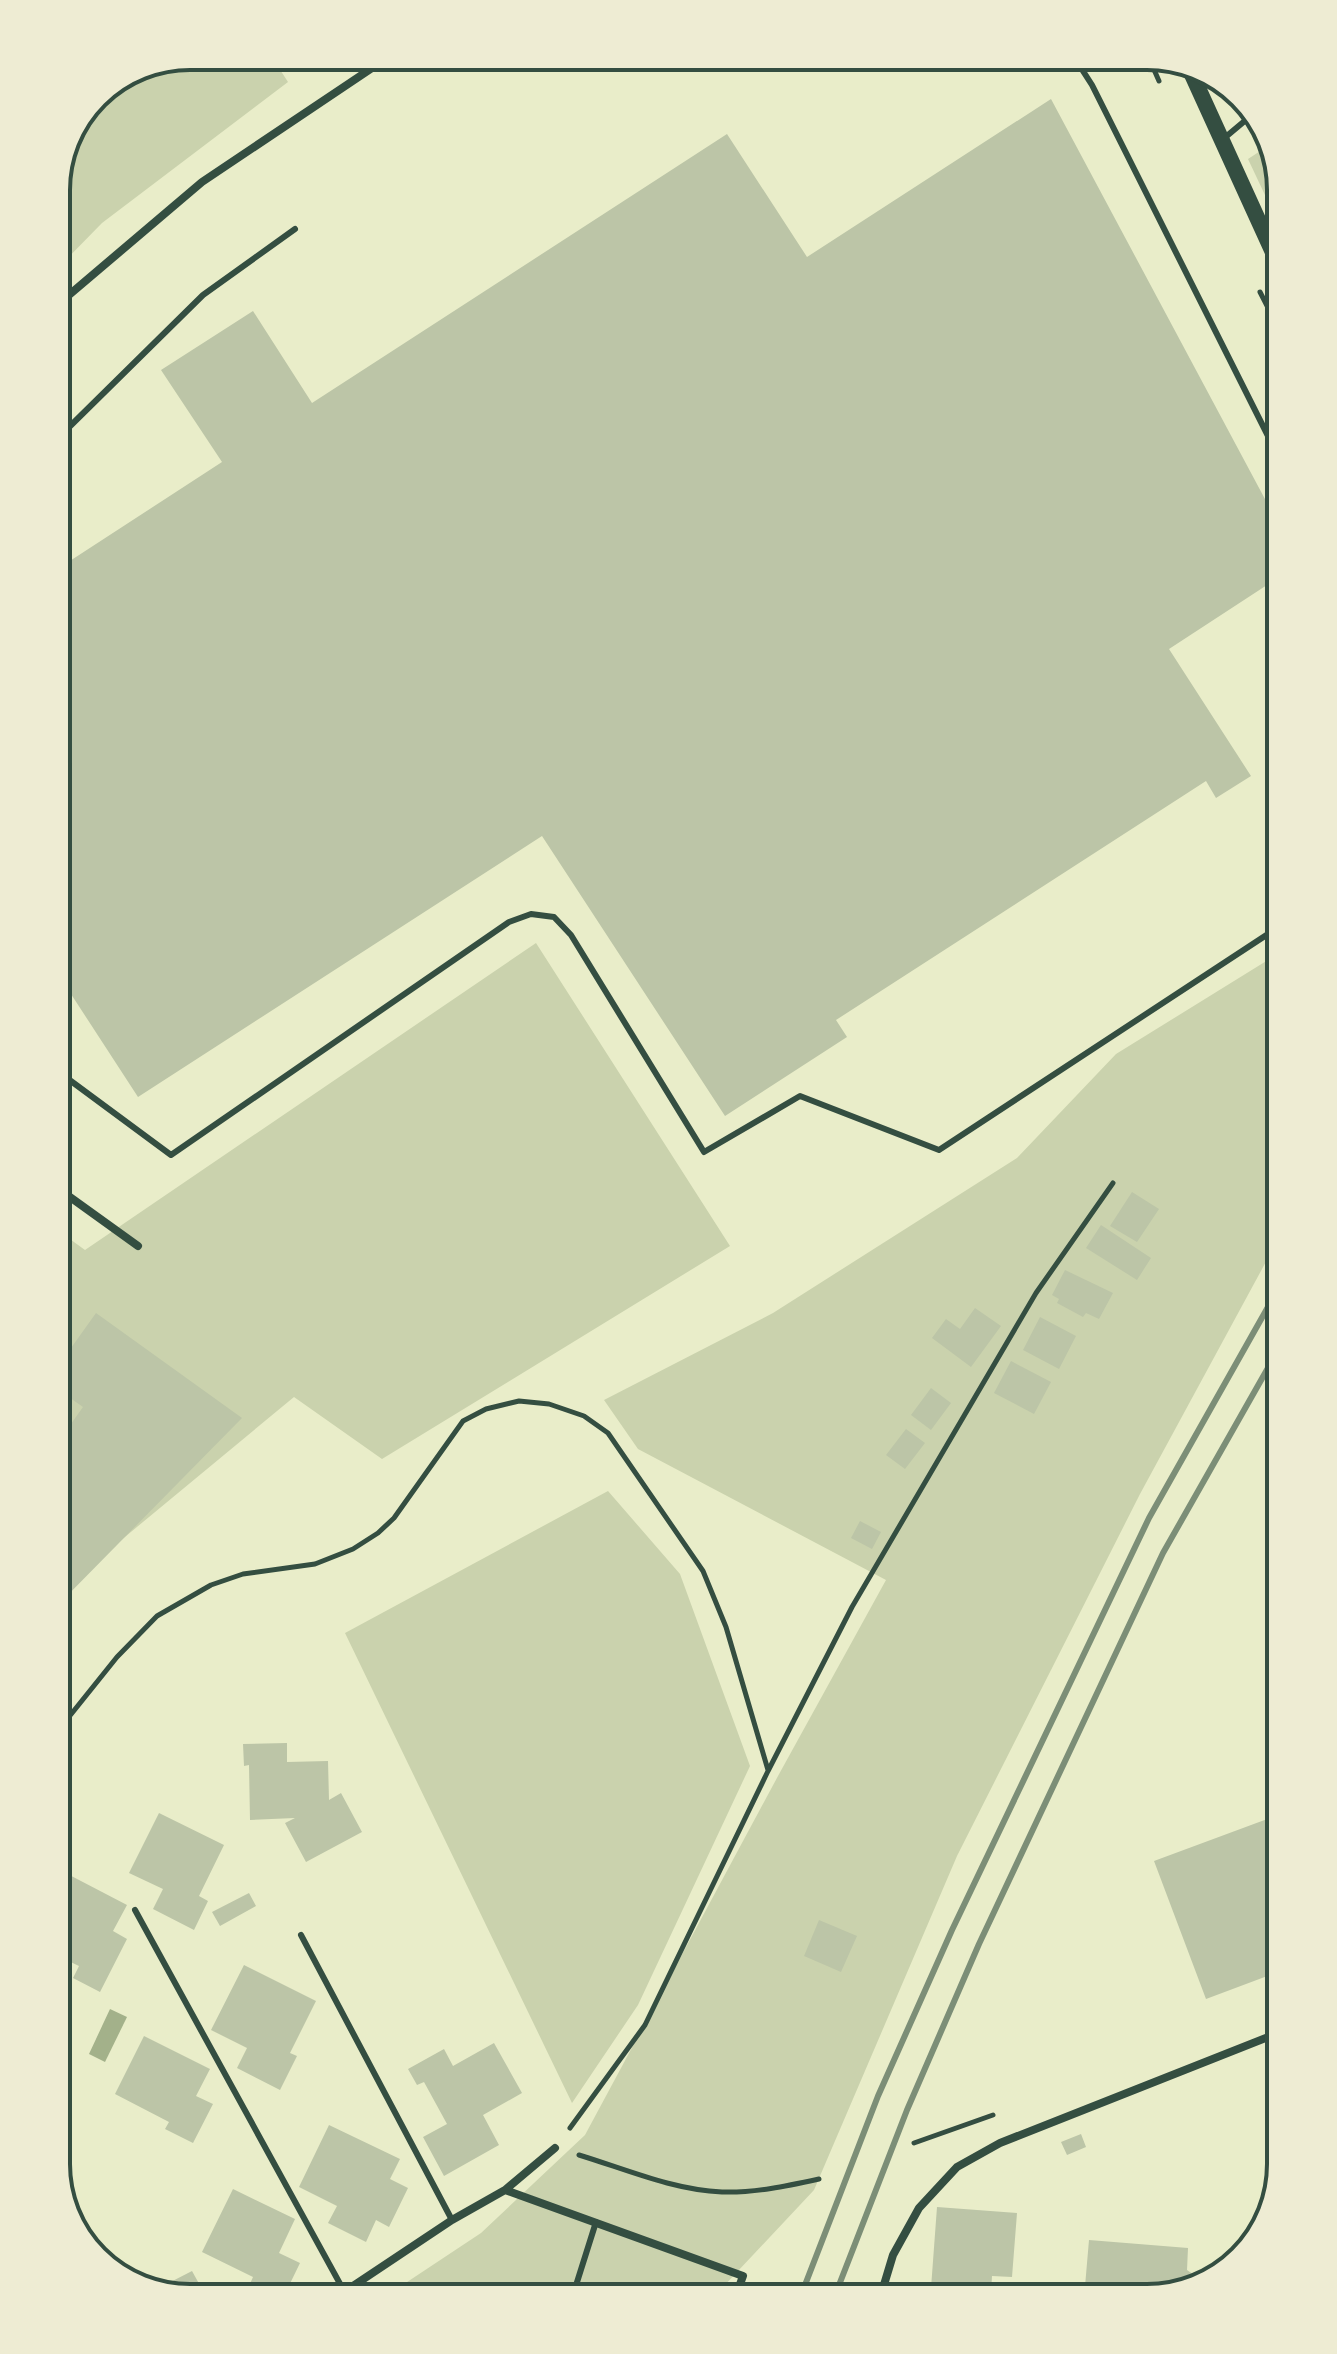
<svg xmlns="http://www.w3.org/2000/svg" width="1337" height="2354" viewBox="0 0 1337 2354" font-family="'Fira Sans',sans-serif">
<style>
.green{fill:#cad2ad}
.water{fill:#a3b18a}
.building{fill:#bcc5a7}
.lines{fill:none;stroke-linecap:round;stroke-linejoin:round}
.path{stroke:#344e41;stroke-width:5}
.service{stroke:#344e41;stroke-width:6}
.minor{stroke:#344e41;stroke-width:8}
.secondary{stroke:#344e41;stroke-width:16}
.rail{stroke:#7c8e77;stroke-width:6}
.rim{fill:none;stroke:#344e41;stroke-width:4}
</style>
<rect width="100%" height="100%" fill="#e9edc9"/>
<path class="green" d="M 277,65 L 288,82 L 102,223 L 56,270 L 56,181 L 95,95 L 139,66 Z
M 1271,144 L 1281,190 L 1281,229 L 1248,159 Z
M 536,943 L 730,1246 L 382,1459 L 294,1397 L 56,1594 L 56,1229 L 85,1250 Z
M 1281,952 L 1281,1234 L 1140,1494 L 957,1856 L 814,2190 L 722,2288 L 719,2298 L 383,2298 L 481,2233 L 585,2135 L 778,1776 L 886,1580 L 638,1449 L 604,1400 L 773,1313 L 1017,1158 L 1116,1054 Z
M 608,1491 L 680,1574 L 750,1766 L 638,2005 L 572,2103 L 345,1633 Z"/>
<path class="water" d="M 110,2009 L 127,2017 L 105,2062 L 89,2054 Z"/>
<path class="building" d="M 1051,99 L 1281,529 L 1281,576 L 1169,649 L 1251,776 L 1216,798 L 1206,781 L 836,1020 L 847,1037 L 725,1116 L 542,836 L 138,1097 L 56,971 L 56,570 L 222,462 L 161,370 L 253,311 L 312,403 L 727,134 L 807,257 Z
M 1132,1192 L 1159,1209 L 1137,1242 L 1110,1226 Z
M 1101,1225 L 1151,1258 L 1137,1280 L 1086,1248 Z
M 1065,1270 L 1113,1293 L 1099,1319 L 1086,1313 L 1083,1317 L 1057,1303 L 1059,1299 L 1052,1295 Z
M 975,1308 L 1001,1326 L 971,1367 L 932,1338 L 946,1319 L 960,1329 Z
M 96,1313 L 242,1418 L 56,1607 L 56,1445 L 83,1407 L 56,1388 L 56,1369 Z
M 1040,1317 L 1076,1336 L 1059,1369 L 1023,1350 Z
M 1011,1361 L 1051,1382 L 1034,1414 L 994,1393 Z
M 931,1388 L 951,1403 L 931,1430 L 911,1415 Z
M 906,1429 L 925,1443 L 905,1469 L 886,1455 Z
M 860,1521 L 881,1532 L 872,1549 L 851,1538 Z
M 287,1743 L 287,1762 L 328,1761 L 329,1800 L 341,1793 L 362,1832 L 306,1862 L 285,1823 L 295,1818 L 250,1820 L 249,1765 L 244,1766 L 243,1744 Z
M 159,1813 L 224,1845 L 199,1896 L 208,1901 L 194,1930 L 153,1909 L 163,1889 L 129,1873 Z
M 1281,1814 L 1281,1971 L 1206,1999 L 1154,1861 Z
M 56,1868 L 127,1905 L 113,1931 L 127,1939 L 100,1992 L 73,1978 L 79,1966 L 56,1955 Z
M 249,1893 L 256,1906 L 220,1926 L 212,1912 Z
M 819,1920 L 857,1936 L 841,1972 L 804,1956 Z
M 244,1965 L 316,2001 L 290,2053 L 297,2056 L 280,2090 L 237,2068 L 247,2048 L 211,2030 Z
M 144,2036 L 210,2069 L 196,2096 L 213,2104 L 193,2143 L 165,2129 L 169,2122 L 115,2094 Z
M 494,2043 L 522,2093 L 483,2115 L 499,2145 L 444,2176 L 423,2137 L 447,2124 L 424,2082 L 417,2085 L 408,2069 L 444,2049 L 453,2066 Z
M 329,2125 L 400,2159 L 390,2179 L 408,2188 L 389,2227 L 376,2220 L 366,2242 L 328,2223 L 337,2206 L 299,2187 Z
M 1081,2134 L 1086,2147 L 1067,2155 L 1061,2142 Z
M 233,2189 L 295,2219 L 279,2253 L 300,2263 L 283,2298 L 272,2298 L 249,2286 L 253,2277 L 202,2252 Z
M 937,2207 L 1017,2213 L 1012,2277 L 992,2276 L 991,2292 L 931,2288 Z
M 1089,2240 L 1188,2248 L 1187,2270 L 1207,2284 L 1147,2298 L 1084,2298 Z
M 192,2271 L 207,2298 L 181,2298 L 157,2289 Z
M 232,2286 L 238,2298 L 209,2298 Z"/>
<g class="lines">
<path class="path" d="M 1148,56 L 1159,81
M 1260,292 L 1281,333
M 56,1733 L 117,1657 L 157,1616 L 211,1585 L 243,1574 L 315,1564 L 353,1549 L 378,1533 L 394,1518 L 463,1421 L 486,1409 L 519,1401 L 549,1404 L 584,1416 L 608,1433 L 703,1571 L 726,1627 L 768,1770
M 570,2128 L 645,2025 L 768,1771 L 852,1607 L 1036,1293 L 1113,1183
M 914,2143 L 993,2115
M 579,2155 C 625,2169 673,2190 722,2192 C 755,2193 787,2186 819,2179"/>
<path class="service" d="M 1074,57 L 1092,85 L 1281,462
M 1222,140 L 1253,114
M 56,440 L 203,295 L 295,229
M 56,1070 L 171,1155 L 509,922 L 531,914 L 554,917 L 571,935 L 704,1152 L 800,1096 L 939,1150 L 1274,930 L 1281,919
M 135,1910 L 344,2291
M 301,1935 L 452,2220
M 572,2298 L 596,2222"/>
<path class="minor" d="M 56,306 L 202,182 L 378,64
M 56,1187 L 138,1246
M 505,2190 L 743,2276 L 735,2298
M 335,2298 L 452,2220 L 505,2190 L 555,2148
M 880,2298 L 893,2255 L 919,2208 L 957,2167 L 1000,2143 L 1281,2032"/>
<path class="secondary" d="M 1189,68 L 1281,270"/>
<path class="rail" d="M 800,2298 L 878,2096 L 952,1930 L 1149,1518 L 1281,1284
M 834,2298 L 907,2110 L 979,1944 L 1163,1553 L 1281,1345"/>
</g>
<path d="M0 0H1337V2354H0ZM190 70H1147A120 120 0 0 1 1267 190V2164A120 120 0 0 1 1147 2284H190A120 120 0 0 1 70 2164V190A120 120 0 0 1 190 70Z" fill="#eeecd3" fill-rule="evenodd"/>
<path class="rim" d="M190 70H1147A120 120 0 0 1 1267 190V2164A120 120 0 0 1 1147 2284H190A120 120 0 0 1 70 2164V190A120 120 0 0 1 190 70Z"/>
</svg>
